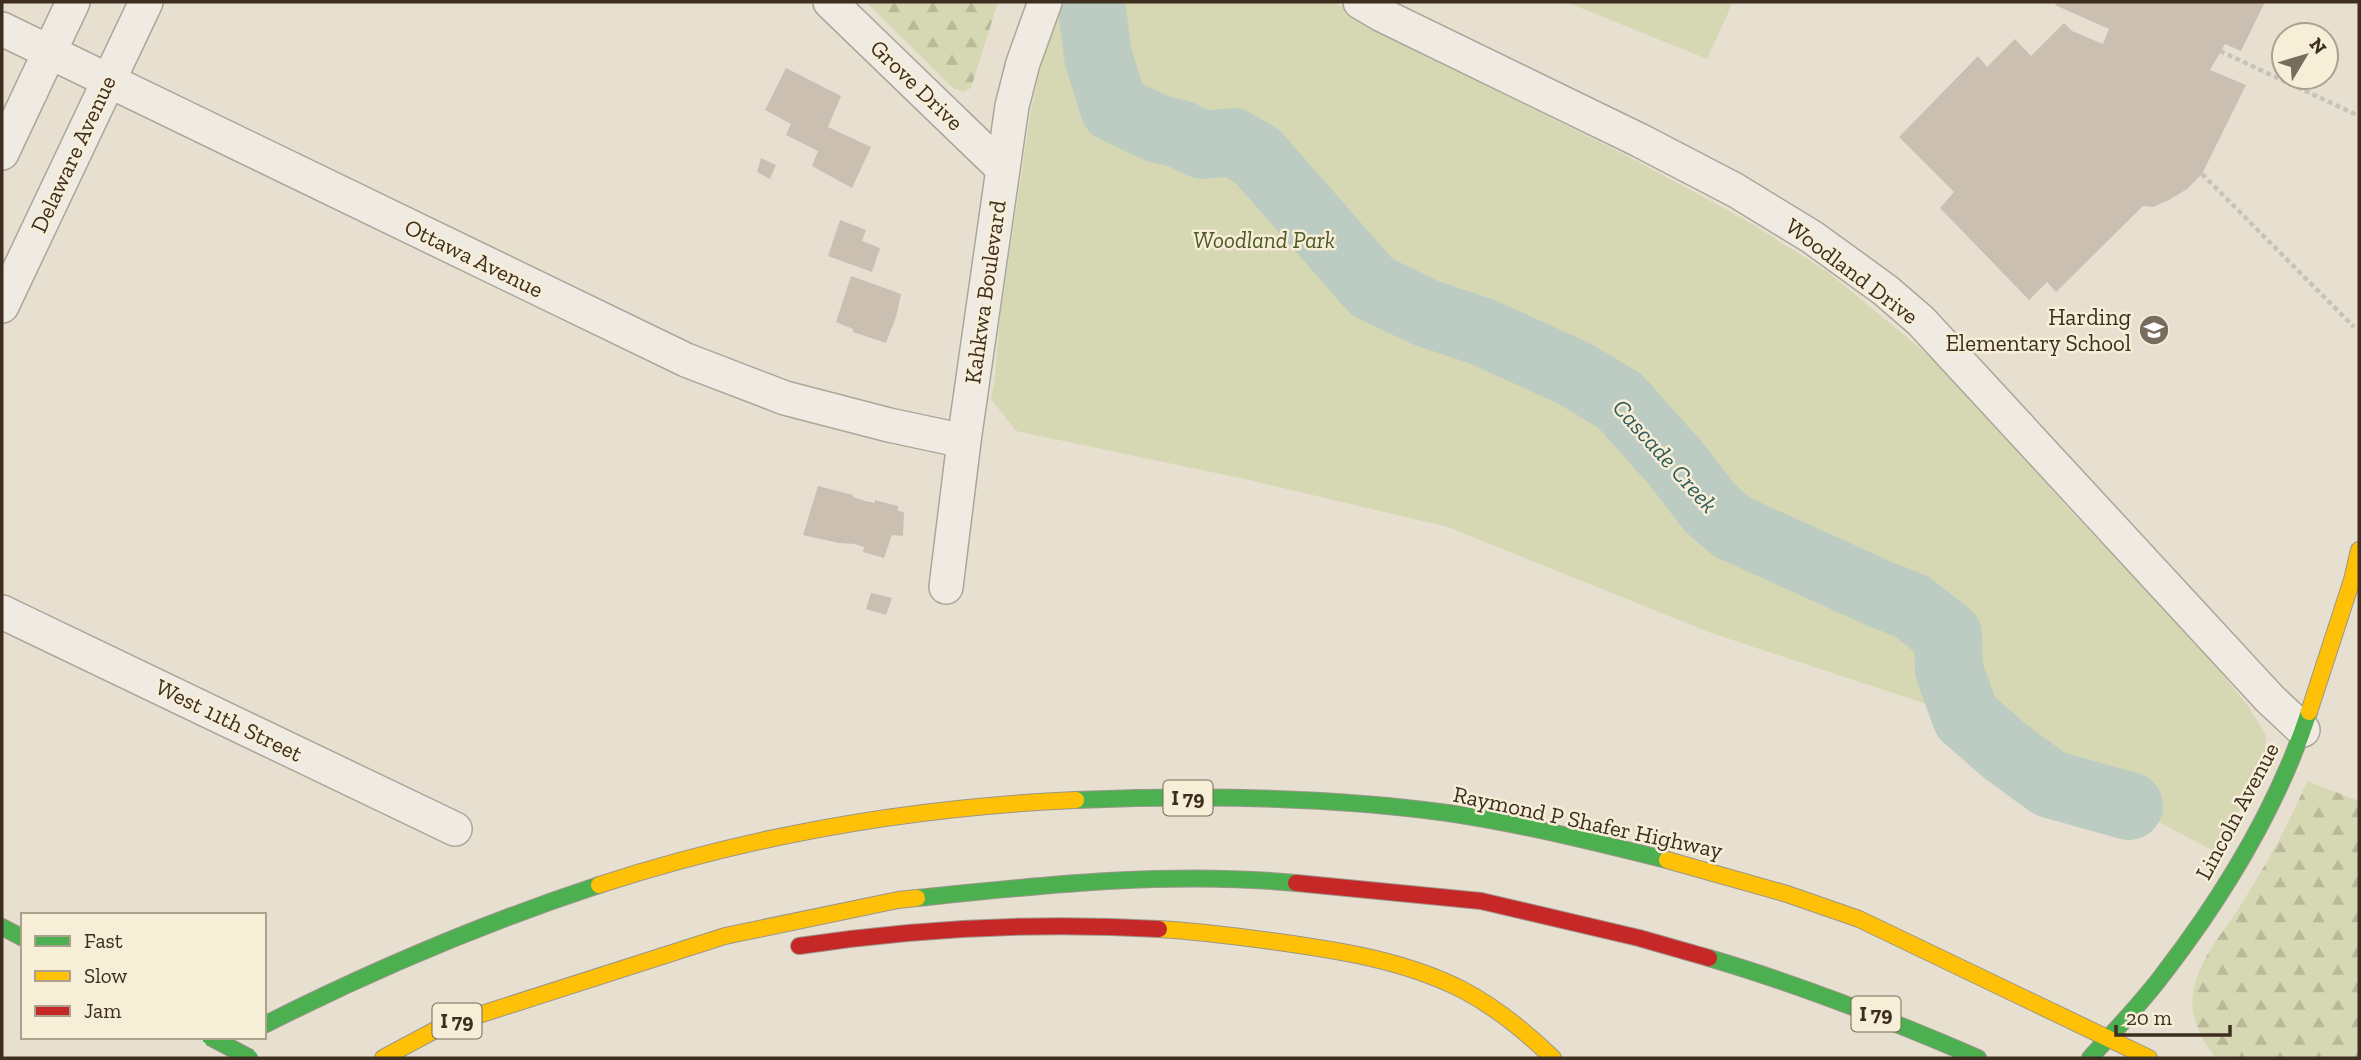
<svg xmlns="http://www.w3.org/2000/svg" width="2361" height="1060" viewBox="0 0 2361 1060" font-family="'Zilla Slab',serif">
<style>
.green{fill:#d6d7b3}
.forest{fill:url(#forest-firs)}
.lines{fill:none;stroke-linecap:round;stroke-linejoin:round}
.river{stroke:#bcccc2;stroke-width:68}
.building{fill:#cbbfb2}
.street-casing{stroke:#ada599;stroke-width:36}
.fast-casing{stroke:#9c958a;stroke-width:18}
.slow-casing{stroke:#9c958a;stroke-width:18}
.jam-casing{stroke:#9c958a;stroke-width:18}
.path{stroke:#c8c2b9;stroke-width:4.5;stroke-dasharray:5 3.5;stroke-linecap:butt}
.street{stroke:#efebe3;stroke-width:33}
.fast{stroke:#4caf50;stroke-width:16}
.slow{stroke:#ffc107;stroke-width:16}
.jam{stroke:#c62828;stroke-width:16}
.fast-bridge-casing{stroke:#928b80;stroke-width:18;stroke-linecap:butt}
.fast-bridge{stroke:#4caf50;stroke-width:16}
.labels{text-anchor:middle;stroke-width:5;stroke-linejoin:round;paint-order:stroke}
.shield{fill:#f7eed8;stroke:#756857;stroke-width:2}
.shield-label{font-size:21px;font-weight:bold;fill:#3d2e20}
.street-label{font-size:23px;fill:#3d2e20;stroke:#f7eed8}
.park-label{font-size:23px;font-style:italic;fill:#4d5a26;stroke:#f7eed8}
.poi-label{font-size:23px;fill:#3d2e20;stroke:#f7eed8;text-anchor:end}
.water-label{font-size:24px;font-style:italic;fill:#2f5d5a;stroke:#f7eed8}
</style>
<defs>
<pattern id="forest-firs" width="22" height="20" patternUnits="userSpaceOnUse" patternTransform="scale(1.75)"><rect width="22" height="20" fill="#d6d7b3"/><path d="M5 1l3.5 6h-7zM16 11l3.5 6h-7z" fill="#b9b99a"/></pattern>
</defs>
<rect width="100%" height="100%" fill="#e7e0d1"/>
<path class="green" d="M 1064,2 L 1334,2 L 1384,33 L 1633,159 L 1749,222 L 1829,273 L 1933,359 L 2071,511 L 2200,647 L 2248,706 L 2266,735 L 2264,765 L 2217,853 L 2129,806 L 2050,784 L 2005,751 L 1966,717 L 1711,633 L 1448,527 L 1249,480 L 1016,431 L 991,399 L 995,377 L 1000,317 L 1031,110 L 1043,58 Z
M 1566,2 L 1733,2 L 1707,59 Z"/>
<path class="forest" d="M 866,2 L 998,2 L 971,88 L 963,92 L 953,88 Z
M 2307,781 L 2359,801 L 2359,1058 L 2216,1058 C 2202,1041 2189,1017 2193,994 C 2198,958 2226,930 2244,900 C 2268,861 2290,823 2307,781 Z"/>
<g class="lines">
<path class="river" d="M 1091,2 L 1098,56 L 1114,108 L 1158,129 L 1180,134 L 1203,145 L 1233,142 L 1257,156 L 1372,287 L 1426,313 L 1483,332 L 1575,374 L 1620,401 L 1677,465 L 1710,508 L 1732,527 L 1880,594 L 1911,606 L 1948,635 L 1949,670 L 1966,717 L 2005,751 L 2050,784 L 2129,806"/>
</g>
<path class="building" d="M 2057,2 L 2265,2 L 2241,51 L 2225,44 L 2210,70 L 2246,85 L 2202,174 L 2187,189 L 2169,200 L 2153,207 L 2143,206 L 2056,292 L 2047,282 L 2029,300 L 1940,208 L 1954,192 L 1899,137 L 1978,56 L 1987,67 L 2015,39 L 2031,56 L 2064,23 L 2072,31 L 2103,44 L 2109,29 L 2055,5 Z
M 786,68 L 841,96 L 828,127 L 871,147 L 852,188 L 812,166 L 818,151 L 786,135 L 791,124 L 765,110 Z
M 761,158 L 776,165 L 770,179 L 757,172 Z
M 840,220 L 866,230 L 862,241 L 880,248 L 872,272 L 828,256 Z
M 851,276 L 901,294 L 896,317 L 886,343 L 853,332 L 853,329 L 836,322 Z
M 818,486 L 853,495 L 853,497 L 865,501 L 875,503 L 875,500 L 898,506 L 898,511 L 904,512 L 903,536 L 892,535 L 884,558 L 863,552 L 864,547 L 855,544 L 839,543 L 803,535 Z
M 871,593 L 892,598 L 886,615 L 866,609 Z"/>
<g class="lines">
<g class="street-casing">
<path id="street" d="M 830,2 L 1003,169
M 1360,2 L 1382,15 L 1639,140 L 1735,190 L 1812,237 L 1885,290 L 1921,321 L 2270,699 L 2303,730
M 2,29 L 686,360 L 785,398 L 889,425 L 964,441
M 2,153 L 73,2
M 2,306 L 146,2
M 946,587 L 964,441 L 1012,106 L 1023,63 L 1045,2
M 2,612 L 455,829"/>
</g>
<g class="fast-casing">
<path id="fast" d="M 1076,800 C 1200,795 1325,796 1448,813 C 1522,824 1595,842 1667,860
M 917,898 C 1043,885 1170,871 1296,883
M 2,927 L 23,938
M 1709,958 C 1801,985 1890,1020 1978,1058
M 264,1025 C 373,970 484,923 599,885
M 2090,1058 C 2115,1030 2142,1003 2164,973 C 2224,895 2278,806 2309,712"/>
</g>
<g class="slow-casing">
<path id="slow" d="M 2309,712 L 2352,580 L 2359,550
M 1667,860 L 1787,894 L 1859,919 L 2149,1058
M 599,885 C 752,835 916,807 1076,800
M 1159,929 C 1196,931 1234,936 1271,941 C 1337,950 1404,960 1463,990 C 1497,1008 1526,1032 1553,1058
M 383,1058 L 441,1027 L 725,936 L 898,900 L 917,898"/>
</g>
<g class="jam-casing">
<path id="jam" d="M 1296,883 L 1481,901 L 1639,938 L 1709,958
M 799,946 C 919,928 1037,922 1159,929"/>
</g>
<path class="path" d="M 2220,51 L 2359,116
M 2202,174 L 2354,327"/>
<use href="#street" class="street"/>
<use href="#fast" class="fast"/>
<use href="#slow" class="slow"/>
<use href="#jam" class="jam"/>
<g class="fast-bridge-casing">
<path id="fast-bridge" d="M 210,1037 L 250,1058"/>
</g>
<use href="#fast-bridge" class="fast-bridge"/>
</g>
<defs>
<g id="school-disc" transform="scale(1.575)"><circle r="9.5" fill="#786c5e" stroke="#f7eed8"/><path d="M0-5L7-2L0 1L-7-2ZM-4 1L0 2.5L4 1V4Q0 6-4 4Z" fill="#fff"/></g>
</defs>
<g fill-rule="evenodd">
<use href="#school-disc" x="2154" y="330"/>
</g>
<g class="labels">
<g class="shield">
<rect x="1163.5" y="780.5" width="49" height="35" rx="5"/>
<rect x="1851.5" y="996.5" width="49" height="35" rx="5"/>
<rect x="432.5" y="1003.5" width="49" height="35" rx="5"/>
</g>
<g class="shield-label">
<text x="1188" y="805">I 79</text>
<text x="1876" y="1021">I 79</text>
<text x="457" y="1028">I 79</text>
</g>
<g class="street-label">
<text transform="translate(917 85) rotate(44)" y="8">Grove Drive</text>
<text transform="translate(73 154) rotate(-65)" y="8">Delaware Avenue</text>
<text transform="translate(474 258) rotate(26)" y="8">Ottawa Avenue</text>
<text transform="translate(1852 271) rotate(37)" y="8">Woodland Drive</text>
<text transform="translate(985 292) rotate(-82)" y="8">Kahkwa Boulevard</text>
<text transform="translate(229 720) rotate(26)" y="8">West 11th Street</text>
<text transform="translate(2237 811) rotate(-62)" y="8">Lincoln Avenue</text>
<text transform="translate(1588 822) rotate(12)" y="8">Raymond P Shafer Highway</text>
</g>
<g class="park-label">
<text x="1264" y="248">Woodland Park</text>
</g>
<g class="poi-label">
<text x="2131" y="325">Harding<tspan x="2131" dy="26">Elementary School</tspan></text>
</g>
<g class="water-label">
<text transform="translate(1665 456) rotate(48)" y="8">Cascade Creek</text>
</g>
</g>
<rect width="2361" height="1060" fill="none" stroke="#3d2e20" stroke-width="7"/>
<rect x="21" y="913" width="245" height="126" fill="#f7eed8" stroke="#ada18e" stroke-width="2"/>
<rect x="35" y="936" width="35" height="10" fill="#4caf50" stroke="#ada18e" stroke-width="2"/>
<text x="84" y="948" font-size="21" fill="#3d2e20">Fast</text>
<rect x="35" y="971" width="35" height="10" fill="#ffc107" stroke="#ada18e" stroke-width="2"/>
<text x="84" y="983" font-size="21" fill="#3d2e20">Slow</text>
<rect x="35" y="1006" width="35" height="10" fill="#c62828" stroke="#ada18e" stroke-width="2"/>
<text x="84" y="1018" font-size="21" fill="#3d2e20">Jam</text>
<g transform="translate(2305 56) rotate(52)"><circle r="33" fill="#f7eed8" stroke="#ada18e" stroke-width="2"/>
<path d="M0-5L12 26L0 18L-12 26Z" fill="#786c5e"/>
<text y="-10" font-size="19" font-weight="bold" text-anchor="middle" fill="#3d2e20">N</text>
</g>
<path d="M2116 1025v10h114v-10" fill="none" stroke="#3d2e20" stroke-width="3.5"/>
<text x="2126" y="1025" font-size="21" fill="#3d2e20" stroke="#f7eed8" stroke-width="5" paint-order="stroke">20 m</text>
</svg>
